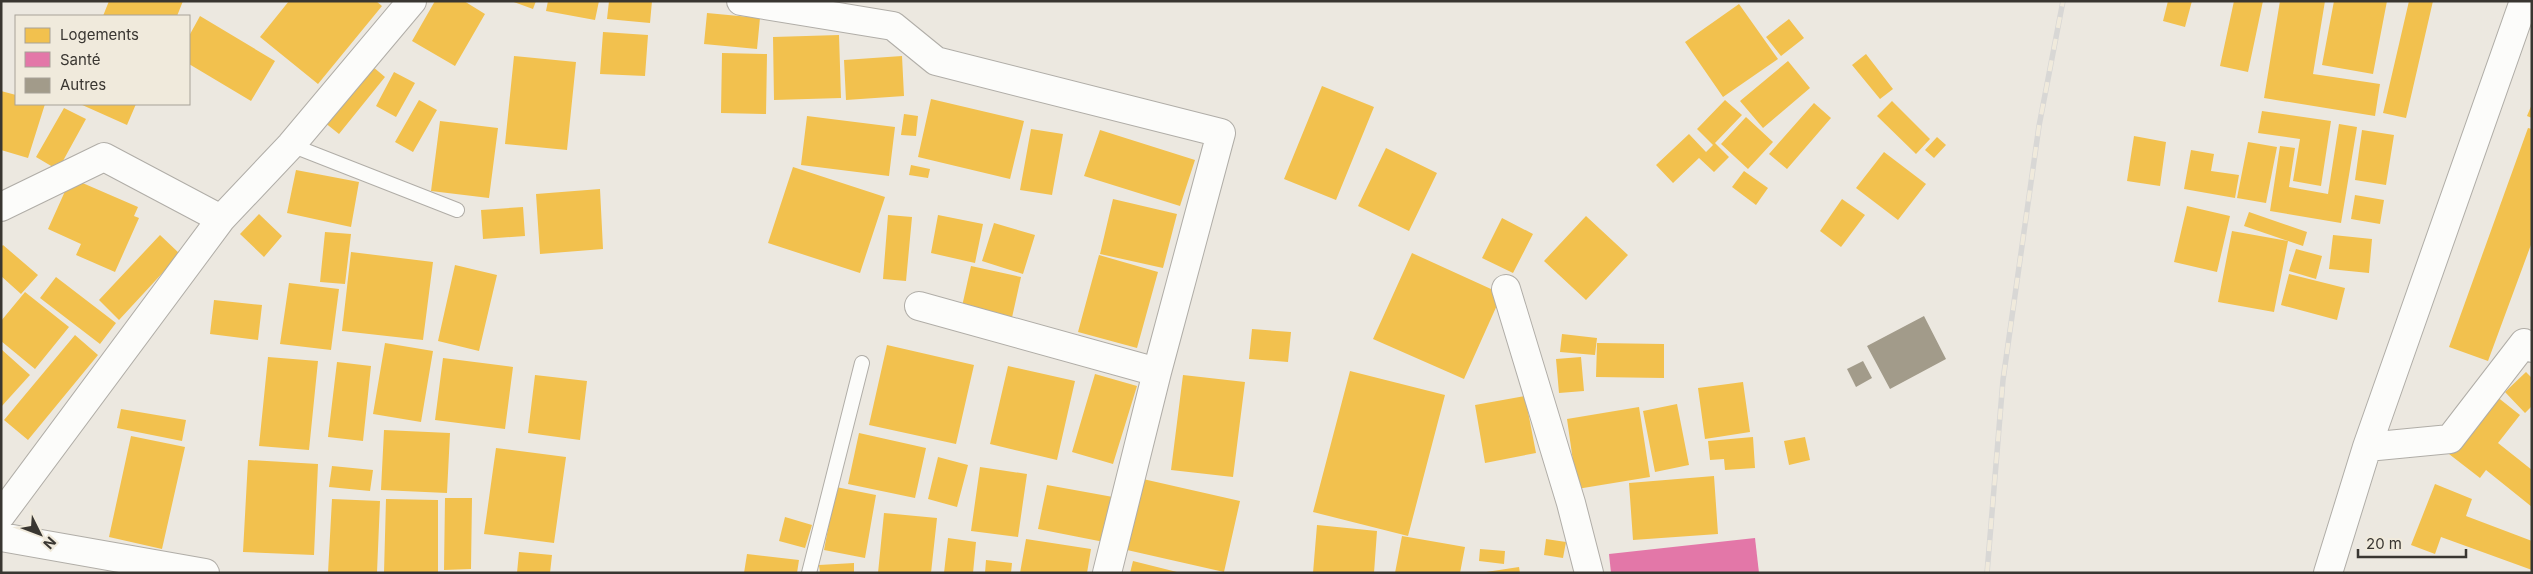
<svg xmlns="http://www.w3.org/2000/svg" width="2533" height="574" viewBox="0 0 2533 574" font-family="Inter,sans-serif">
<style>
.homes{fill:#f2c14e}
.health{fill:#e377a8}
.building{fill:#a29b8a}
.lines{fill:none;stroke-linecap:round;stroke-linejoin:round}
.service-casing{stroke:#b0ada7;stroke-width:16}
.minor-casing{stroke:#b0ada7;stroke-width:30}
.service{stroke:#fcfcfa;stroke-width:14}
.minor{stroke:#fcfcfa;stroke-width:28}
.rail-casing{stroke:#d8d7d5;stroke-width:5.5}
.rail{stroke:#f0eadc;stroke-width:4;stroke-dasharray:11;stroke-linecap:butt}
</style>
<rect width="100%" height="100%" fill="#ece8e0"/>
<path class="homes" d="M 109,1 L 183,1 L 177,16 L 103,16 Z
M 289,1 L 376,1 L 382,6 L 318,84 L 260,37 Z
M 435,1 L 464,1 L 485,14 L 455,66 L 412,41 Z
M 511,1 L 536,1 L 533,9 Z
M 548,1 L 599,1 L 595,20 L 546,11 Z
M 609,1 L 652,1 L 650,23 L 607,19 Z
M 2168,1 L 2192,1 L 2185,27 L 2163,21 Z
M 2234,1 L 2263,1 L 2248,72 L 2220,66 Z
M 2280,1 L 2325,1 L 2313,74 L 2380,84 L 2375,116 L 2264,98 Z
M 2334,1 L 2387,1 L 2373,74 L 2322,65 Z
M 2409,1 L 2433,1 L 2406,118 L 2383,113 Z
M 1739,4 L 1778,59 L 1723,97 L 1685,42 Z
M 707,13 L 760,18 L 757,49 L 704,44 Z
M 200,16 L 275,61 L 251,101 L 189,64 L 189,36 Z
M 1789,19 L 1804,38 L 1781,56 L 1766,37 Z
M 603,32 L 648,35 L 645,76 L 600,74 Z
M 839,35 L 841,98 L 774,100 L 773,37 Z
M 722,53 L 767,54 L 766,114 L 721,113 Z
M 1866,54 L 1893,89 L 1880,99 L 1852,65 Z
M 514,56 L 576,62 L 567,150 L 505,144 Z
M 902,56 L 904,96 L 846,100 L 844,60 Z
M 366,61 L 385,77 L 339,134 L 319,118 Z
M 1788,61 L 1810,88 L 1763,128 L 1740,101 Z
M 394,72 L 415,83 L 396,117 L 376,106 Z
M 1322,86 L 1374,107 L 1336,200 L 1284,179 Z
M 1,91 L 16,95 L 16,104 L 45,104 L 28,158 L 1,150 Z
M 931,99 L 1024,121 L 1010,179 L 918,157 Z
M 419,100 L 437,110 L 413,152 L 395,142 Z
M 1725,100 L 1742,115 L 1715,143 L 1729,157 L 1714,172 L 1699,158 L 1673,183 L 1656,165 L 1689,134 L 1706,152 L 1713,145 L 1697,129 Z
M 1892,101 L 1930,139 L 1916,154 L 1877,116 Z
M 1814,103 L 1831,118 L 1787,169 L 1769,154 Z
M 80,104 L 136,104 L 127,125 Z
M 2532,104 L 2532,118 L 2527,116 Z
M 64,108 L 86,119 L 58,170 L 36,157 Z
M 2262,111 L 2331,121 L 2321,186 L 2293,181 L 2300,139 L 2258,133 Z
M 904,114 L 918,116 L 916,136 L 901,135 Z
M 807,116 L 895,127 L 889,176 L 801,165 Z
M 1746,117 L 1773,142 L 1748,169 L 1721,144 Z
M 440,121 L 498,128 L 489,198 L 431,191 Z
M 2339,124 L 2357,127 L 2341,223 L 2270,211 L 2280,146 L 2295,148 L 2289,187 L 2328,194 Z
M 2528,128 L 2532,129 L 2532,242 L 2488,361 L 2449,347 Z
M 1031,129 L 1063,134 L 1052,195 L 1020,190 Z
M 1100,130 L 1195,160 L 1180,206 L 1084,176 Z
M 2362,130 L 2394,135 L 2386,185 L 2355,180 Z
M 2134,136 L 2166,142 L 2160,186 L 2127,181 Z
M 1937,137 L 1946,145 L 1934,158 L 1925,150 Z
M 2248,142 L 2277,147 L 2266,203 L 2237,198 Z
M 1386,148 L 1437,173 L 1409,231 L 1358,206 Z
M 2191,150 L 2214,154 L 2211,171 L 2239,175 L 2235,198 L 2184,189 Z
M 1884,152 L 1926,184 L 1898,220 L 1856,188 Z
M 911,165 L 930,169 L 928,178 L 909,175 Z
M 793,167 L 885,197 L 860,273 L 768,243 Z
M 296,170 L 359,182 L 351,227 L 287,213 Z
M 1744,171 L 1768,188 L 1756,205 L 1732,187 Z
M 71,178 L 138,207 L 134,216 L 139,218 L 115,272 L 76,255 L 81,244 L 48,229 Z
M 600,189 L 603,249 L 540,254 L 536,194 Z
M 2355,195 L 2384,200 L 2380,224 L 2351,219 Z
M 1113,199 L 1177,214 L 1163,268 L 1100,254 Z
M 1842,199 L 1865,215 L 1841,247 L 1820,231 Z
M 2187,206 L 2230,216 L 2217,272 L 2174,262 Z
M 523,207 L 525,236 L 483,239 L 481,210 Z
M 2249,212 L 2307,232 L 2303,246 L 2244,226 Z
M 259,214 L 282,236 L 264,257 L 240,234 Z
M 888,215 L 912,217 L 906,281 L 883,279 Z
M 938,215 L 983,224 L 975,263 L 931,253 Z
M 1586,216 L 1628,255 L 1586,300 L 1544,261 Z
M 1502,218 L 1533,234 L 1513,273 L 1482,258 Z
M 994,223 L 1035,235 L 1023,274 L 982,261 Z
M 2232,231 L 2288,241 L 2274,312 L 2218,302 Z
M 325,232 L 351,234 L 345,284 L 320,282 Z
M 160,235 L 180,254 L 119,320 L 99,300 Z
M 2333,235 L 2372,239 L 2369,273 L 2329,269 Z
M 3,245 L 38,275 L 21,294 L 1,276 L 1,247 Z
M 2296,249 L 2322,256 L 2316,279 L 2289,271 Z
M 351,252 L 433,262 L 423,340 L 342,331 Z
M 1412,253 L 1502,294 L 1464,379 L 1373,339 Z
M 1099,255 L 1158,272 L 1137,348 L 1078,332 Z
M 455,265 L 497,275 L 479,351 L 438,341 Z
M 971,266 L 1021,277 L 1009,331 L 959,320 Z
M 2289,274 L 2345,288 L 2337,320 L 2281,305 Z
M 56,277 L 116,323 L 100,344 L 40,298 Z
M 289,283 L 339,289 L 331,350 L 280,344 Z
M 25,292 L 69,327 L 35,369 L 1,341 L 1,321 Z
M 214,300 L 262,305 L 258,340 L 210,334 Z
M 1252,329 L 1291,332 L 1288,362 L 1249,359 Z
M 1562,334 L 1597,338 L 1595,355 L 1560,352 Z
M 75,335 L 98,355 L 28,440 L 4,420 Z
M 385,343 L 433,351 L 421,422 L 373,414 Z
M 1597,343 L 1664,344 L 1664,378 L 1596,377 Z
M 887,345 L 974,365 L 956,444 L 869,425 Z
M 1,349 L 30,375 L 1,407 Z
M 268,357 L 318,361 L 309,450 L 259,446 Z
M 1581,357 L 1584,391 L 1559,393 L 1556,359 Z
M 443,358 L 513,367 L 505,429 L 435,420 Z
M 337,362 L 371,366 L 363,441 L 328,437 Z
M 1008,366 L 1075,381 L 1057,460 L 990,444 Z
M 1350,371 L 1445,395 L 1408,536 L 1313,512 Z
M 2526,372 L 2532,378 L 2532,406 L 2525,413 L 2505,392 Z
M 1095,374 L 1137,386 L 1113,464 L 1072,452 Z
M 535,375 L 587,381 L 580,440 L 528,433 Z
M 1183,375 L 1245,382 L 1233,477 L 1171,470 Z
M 1743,382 L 1750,432 L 1705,439 L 1698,388 Z
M 1525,396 L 1536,453 L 1485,463 L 1475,405 Z
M 2496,396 L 2520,415 L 2498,443 L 2532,470 L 2532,507 L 2486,470 L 2480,478 L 2449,454 Z
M 1677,404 L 1689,465 L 1655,472 L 1643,411 Z
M 1639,407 L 1650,477 L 1577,489 L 1567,419 Z
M 121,409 L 186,420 L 182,441 L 117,428 Z
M 384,430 L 450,433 L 447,493 L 381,490 Z
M 859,433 L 926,448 L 915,498 L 848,484 Z
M 131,436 L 185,447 L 162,549 L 109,537 Z
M 1753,437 L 1755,468 L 1725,470 L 1724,459 L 1710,460 L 1708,441 Z
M 1805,437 L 1810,460 L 1789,465 L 1784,441 Z
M 496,448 L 566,457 L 554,543 L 484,534 Z
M 938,457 L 968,465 L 957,507 L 928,499 Z
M 248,460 L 318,464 L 314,555 L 243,552 Z
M 332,466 L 373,470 L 370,491 L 329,487 Z
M 980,467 L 1027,474 L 1018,537 L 971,531 Z
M 1714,476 L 1718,534 L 1633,540 L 1629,483 Z
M 1143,479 L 1240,501 L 1224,572 L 1127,550 Z
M 2435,484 L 2472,499 L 2466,516 L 2532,541 L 2532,570 L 2441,537 L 2435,554 L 2411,545 Z
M 1047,485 L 1113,497 L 1104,542 L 1038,529 Z
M 836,487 L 876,495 L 865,558 L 824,550 Z
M 445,498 L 472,498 L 471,569 L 444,570 Z
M 332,499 L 380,501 L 377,573 L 328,573 Z
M 386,499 L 438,500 L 438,573 L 384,573 Z
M 884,513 L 937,518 L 931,573 L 878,573 Z
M 785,517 L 812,525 L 805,548 L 779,541 Z
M 1317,525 L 1377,531 L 1374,573 L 1313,573 Z
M 1402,536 L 1465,547 L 1460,573 L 1395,573 Z
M 948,538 L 976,542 L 973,573 L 944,573 Z
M 1026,539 L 1091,549 L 1087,573 L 1020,573 Z
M 1546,539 L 1566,542 L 1563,558 L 1544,555 Z
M 1480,549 L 1505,551 L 1504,564 L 1479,561 Z
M 519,552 L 552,555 L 550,573 L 517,573 Z
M 747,554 L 799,560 L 797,573 L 744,573 Z
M 986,560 L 1012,563 L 1011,573 L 985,573 Z
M 1133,561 L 1177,572 L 1177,573 L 1130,573 Z
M 854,563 L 854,573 L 820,573 L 819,565 Z
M 1519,567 L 1520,573 L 1486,573 L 1486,572 Z"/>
<path class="health" d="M 1755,538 L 1759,573 L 1611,573 L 1609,554 Z"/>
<path class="building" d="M 1924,316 L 1946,359 L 1890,389 L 1867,346 Z
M 1863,361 L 1872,378 L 1856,387 L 1847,369 Z"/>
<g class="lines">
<g class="service-casing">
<path id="service" d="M 291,145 L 457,210
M 809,573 L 862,363"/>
</g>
<g class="minor-casing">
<path id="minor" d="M 741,1 L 893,26 L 936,61 L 1221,133 L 1157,372 L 1107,573
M 1,207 L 104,157 L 221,219
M 1506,289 L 1571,503 L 1589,573
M 919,306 L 1157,372
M 2367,447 L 2450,439 L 2524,343 L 2532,348
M 1,515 L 221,219 L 291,145 L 412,1
M 1,537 L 205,573
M 2328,573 L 2367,447 L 2524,1"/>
</g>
<use href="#service" class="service"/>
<use href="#minor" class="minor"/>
<g class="rail-casing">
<path id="rail" d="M 1987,573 L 2003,380 L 2039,126 L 2063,1"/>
</g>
<use href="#rail" class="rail"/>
</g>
<rect width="2533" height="574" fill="none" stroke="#393631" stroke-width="5"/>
<rect x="15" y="15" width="175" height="90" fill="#f0eadc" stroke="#a7a298"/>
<rect x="25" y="28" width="25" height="15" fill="#f2c14e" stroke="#a7a298"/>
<text x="60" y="40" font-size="15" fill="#393631">Logements</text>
<rect x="25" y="52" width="25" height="15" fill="#e377a8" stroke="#a7a298"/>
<text x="60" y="65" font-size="15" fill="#393631">Santé</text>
<rect x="25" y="78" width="25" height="15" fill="#a29b8a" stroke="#a7a298"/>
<text x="60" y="90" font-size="15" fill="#393631">Autres</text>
<g transform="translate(40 534) rotate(132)" stroke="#f0eadc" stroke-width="4" paint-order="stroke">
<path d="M0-4L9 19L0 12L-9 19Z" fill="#393631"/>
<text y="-8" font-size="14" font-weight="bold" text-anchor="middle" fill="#393631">N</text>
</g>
<path d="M2358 549v8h108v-8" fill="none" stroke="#393631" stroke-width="2.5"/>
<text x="2366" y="549" font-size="15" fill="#393631" stroke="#f0eadc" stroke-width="4" paint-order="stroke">20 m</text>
</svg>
